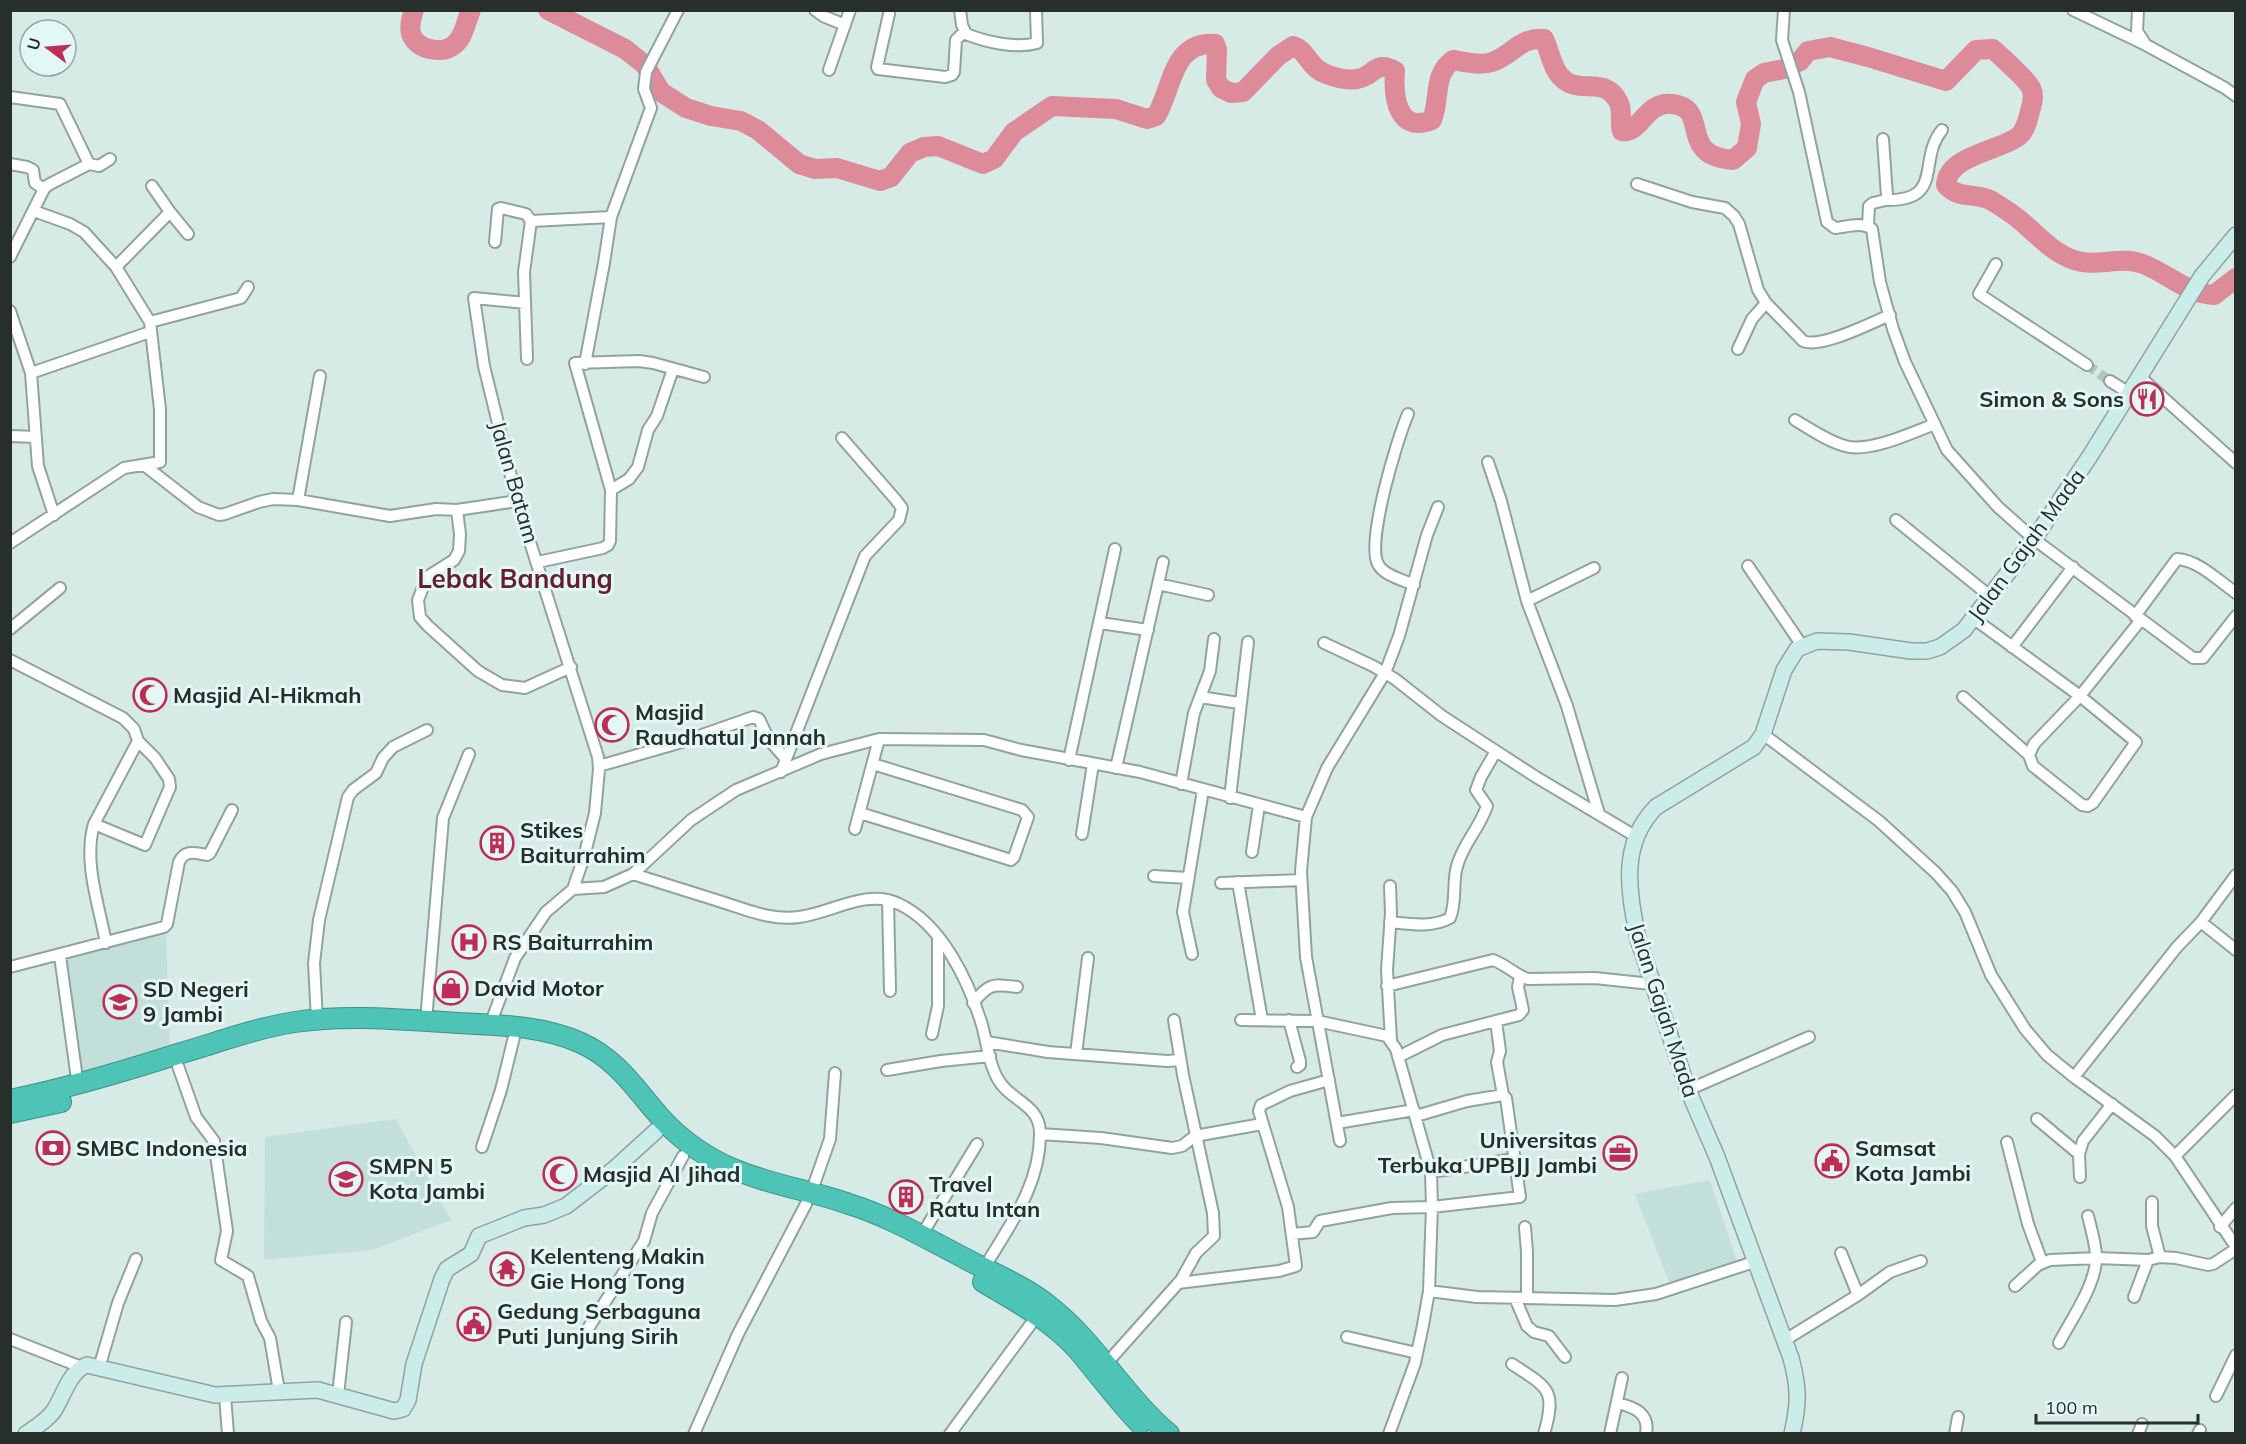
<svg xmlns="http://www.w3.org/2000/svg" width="2246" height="1444" viewBox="0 0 2246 1444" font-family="Mulish,sans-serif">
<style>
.built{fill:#c2dfda}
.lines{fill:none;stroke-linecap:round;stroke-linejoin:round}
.river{stroke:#dd8b98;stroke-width:20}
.street-tunnel{stroke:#b3c5c1;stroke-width:10;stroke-dasharray:10 5;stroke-linecap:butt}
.street-casing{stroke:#91a3a0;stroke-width:14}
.secondary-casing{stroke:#91a3a0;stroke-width:18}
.highway-casing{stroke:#409086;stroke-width:22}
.street{stroke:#fff;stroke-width:10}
.secondary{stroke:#caede9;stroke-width:15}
.highway{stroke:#4ec4b6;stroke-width:20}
.labels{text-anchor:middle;stroke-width:6;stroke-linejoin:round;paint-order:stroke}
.poi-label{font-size:22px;font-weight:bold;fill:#272f2d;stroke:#e3f7f4;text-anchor:start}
.street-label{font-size:22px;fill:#272f2d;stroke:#e3f7f4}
.quarter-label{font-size:26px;font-weight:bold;fill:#631e2f;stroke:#e3f7f4}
</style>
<rect width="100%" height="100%" fill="#d6eae6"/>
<path class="built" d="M 166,932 L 170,1046 L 82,1077 L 64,959 Z
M 396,1119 L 451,1220 L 372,1250 L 264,1260 L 265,1137 Z
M 1710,1180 L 1738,1265 L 1671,1287 L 1635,1194 Z"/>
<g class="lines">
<path class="river" d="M 414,10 C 411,19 408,30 413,38 C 421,51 445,54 455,44 C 464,37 466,21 471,10
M 548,10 L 625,49 L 645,65 L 661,92 L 686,108 L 711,116 L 741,121 L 758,130 L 799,164 L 815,169 L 837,168 L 880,181 L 891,177 L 910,153 L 924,147 L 938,146 L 983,164 L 994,159 L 1014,132 L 1052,106 L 1116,109 L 1147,119 L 1156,116 C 1173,89 1171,41 1215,44 L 1217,50 L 1216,80 L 1221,88 L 1231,93 L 1243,92 L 1278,56 L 1293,46 C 1304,50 1305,56 1313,65 C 1321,75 1344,81 1357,79 C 1374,77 1375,59 1395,71 C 1393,96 1397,134 1432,120 C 1441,97 1432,76 1453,60 C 1466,62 1479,66 1492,62 C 1512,56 1519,37 1544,39 C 1550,51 1552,69 1562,78 C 1580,96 1605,74 1619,103 C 1623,111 1619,122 1622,131 C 1641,134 1645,101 1672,104 C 1712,108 1676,156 1733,160 L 1747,148 L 1751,124 L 1746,102 L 1755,79 L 1764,73 L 1784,69 L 1800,61 L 1808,51 L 1830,47 L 1868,57 L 1946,81 L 1976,50 L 1993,49 C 2002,58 2027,79 2031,88 C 2035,96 2032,104 2030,111 C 2028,119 2026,130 2019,136 C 2000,151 1947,155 1946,185 C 1959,200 1976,192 1992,201 C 2002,207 2013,214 2022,222 C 2039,236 2053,253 2074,260 C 2097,268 2121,255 2143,264 C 2167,273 2187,294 2214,295 L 2236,278"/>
<path class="street-tunnel" d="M 2087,365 L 2110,381"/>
<g class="street-casing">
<path id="street" d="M 815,10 L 823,16 L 845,25
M 960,10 L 962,25 L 966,34 C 986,42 1016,49 1037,43 L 1036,10
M 1784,10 L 1782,40 L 1799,92 L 1827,222 L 1835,228 C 1847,227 1861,221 1872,229 L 1880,282 L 1893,329 L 1905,362 L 1947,450 L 1998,507 L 2034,539 L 2193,658 L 2203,658 L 2236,616
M 2073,10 L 2146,45
M 2138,10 L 2137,31 L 2146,45 L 2225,88 L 2236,96
M 889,14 L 877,67 L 878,69 L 945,77 L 952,75 L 954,72 L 956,40 L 964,32
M 829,70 L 850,10
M 10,97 L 60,104 L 89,164
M 10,164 L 27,167 L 33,170 L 35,183 L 44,189
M 1637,184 L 1692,202 L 1725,208 L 1734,216 L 1739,224 L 1758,290 L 1766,303 L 1803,341 C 1820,349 1871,323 1890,315
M 1886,200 C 1945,201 1917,160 1942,130
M 34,211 L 70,224 L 84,232 L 116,267
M 170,212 L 188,234
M 531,221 L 611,217
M 1868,226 L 1869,206 L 1873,203 L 1886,200 L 1887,196 L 1883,139
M 495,242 L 498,209 L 501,208 L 526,214 L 531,221 L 524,272 L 527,359
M 10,257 L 44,189 L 48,185 L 89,164 L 99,166 L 110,159
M 1996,264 L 1979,294 L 2087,365
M 10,311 L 31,373 L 38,466 L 54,515
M 150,322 L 241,298 L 248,287
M 1738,349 L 1752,319 L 1766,303
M 585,364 L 604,263 L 611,217 L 651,108 L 644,89 L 646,72 L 678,10
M 31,373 L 150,332
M 2139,376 L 2236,463
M 2110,381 L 2129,393
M 1408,414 C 1397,439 1366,542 1378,564 C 1383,575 1403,580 1414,585
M 1795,420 C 1810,429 1827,441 1845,446 C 1869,453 1911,433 1935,424
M 10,436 L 36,437
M 1488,462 L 1501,501 L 1527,601 L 1567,706 L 1599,814
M 144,465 L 198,507 L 219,515 L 225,514 L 259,502 L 273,499 L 298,500 L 390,516 L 436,509 L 457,510 L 517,501
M 611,490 L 629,479 L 638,467 L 648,430 L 657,416 L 673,369
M 298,500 L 320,376
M 457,510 L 460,534 L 459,551 L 454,560 L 427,577 L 418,600 L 420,617 L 428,626 L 478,671 L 502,685 L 525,688 L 571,667
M 1896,520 L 1991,597
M 10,543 L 124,468 L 160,462 L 160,409 L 150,322 L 116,267 L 170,212 L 152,186
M 538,562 L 603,548 L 608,545 L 610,541 L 611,490 L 575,363 L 639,361 L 653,363 L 704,377
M 1748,566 L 1803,647
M 1158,584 L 1208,595
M 1527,601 L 1594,568
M 2135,616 L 2177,559 C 2198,560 2219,581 2236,593
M 1973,618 L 2080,696 L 2140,621
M 1100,623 L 1148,630
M 10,629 L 60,588
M 1324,643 L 1373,666 L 1395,679 L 1442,716 L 1536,777 L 1635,836
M 2012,647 L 2073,567
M 10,660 L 123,718 L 134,729 L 138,741 L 155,758 L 169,779 L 170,787 L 145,845 L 94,824
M 2080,696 L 2136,742 L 2093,803 L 2088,806 L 2082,805 L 2033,766 L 2029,755 L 2034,744 Z
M 1200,697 L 1239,703
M 1963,697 L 2029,755
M 1763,734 L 1879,821 L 1936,873 L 1952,891 L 1965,912 L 1991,975 L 2025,1029 L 2047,1055 L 2074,1077 L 2155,1136 L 2175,1156 L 2236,1247
M 1069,760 L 1115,549
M 599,766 L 682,742 L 753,717 L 759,719 L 769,740 L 786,759
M 1116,768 L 1163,562
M 781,772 L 865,556 L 899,520 L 902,508 L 896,500 L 842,438
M 1181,784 L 1194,713 L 1210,671 L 1214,639
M 1230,798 L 1248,642
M 860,813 L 1011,860 L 1014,857 L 1028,817 L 1022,810 L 873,764
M 1306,817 L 1327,768 L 1385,673 L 1399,636 L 1427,535 L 1438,507
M 855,829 L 879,739
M 1082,834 L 1093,764
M 1252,852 L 1259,805
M 633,874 C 662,883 691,892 719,901 C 745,909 771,921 799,917 C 832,913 866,888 899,904 C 942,924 969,982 982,1025 C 987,1043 989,1065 999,1081 C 1011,1101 1039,1104 1040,1132 C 1041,1184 1010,1225 984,1268
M 1154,876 L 1188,878
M 1238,882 L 1262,1020
M 1221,883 L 1301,880
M 1390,886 L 1391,913 L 1387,970 L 1391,1040
M 573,889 L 604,887 L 633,874 L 691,820 L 736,790 L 821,754 L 879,739 L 984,740 L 1021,750 L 1140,772 L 1306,817 L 1301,871 L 1306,957 L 1340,1141
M 888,900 L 890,991
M 1390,922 C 1410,924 1432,928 1450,918 C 1457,902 1452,883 1457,866 C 1463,844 1479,829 1487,806 L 1476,790 L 1481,777 L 1496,751
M 2201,922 L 2236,950
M 106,943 C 99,905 83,862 94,824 L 138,741
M 1192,954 L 1183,912 L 1203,790
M 60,956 L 78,1086
M 10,967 L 164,927 L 167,924 L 179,862 C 185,849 195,853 207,855 L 210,853 L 232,810
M 1387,986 L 1493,960 C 1507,965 1515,975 1528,979 L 1595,978 L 1651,984
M 973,1003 C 989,983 993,984 1017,987
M 317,1020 L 314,963 L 319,920 L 348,797 L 353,790 L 376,773 L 383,758 L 393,747 L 427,730
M 1241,1020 L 1317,1021 L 1387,1036 L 1396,1049 L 1431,1172 L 1432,1207 L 1429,1291 L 1423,1325 L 1415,1363 L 1389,1434
M 1289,1020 L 1300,1061 L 1300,1065 L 1297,1067
M 426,1021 L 443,818 L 469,754
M 1496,1021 L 1500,1051 L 1497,1062 L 1503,1095
M 490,1025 L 515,958 L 546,912 L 573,889 L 584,857 L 595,813 L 599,769 L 598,757 L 517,501 L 484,366 L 474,298 L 525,303
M 932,1034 L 938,1006 L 938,936
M 987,1042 L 1048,1052 L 1167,1061 L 1180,1060
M 1076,1054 L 1088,958
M 1398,1057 L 1442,1035 L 1519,1015 L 1523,1010 L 1518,987 L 1520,976
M 178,1066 L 196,1117 L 214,1141 L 227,1231 L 221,1260 L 248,1276 L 261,1321 L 270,1338 L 279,1391
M 887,1070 L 941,1061 L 990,1056
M 2074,1077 L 2177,947 L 2201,922 L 2236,875
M 1688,1090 L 1809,1037
M 2037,1119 L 2079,1154
M 1337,1123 L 1414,1110
M 1040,1134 L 1101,1138 L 1172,1148 L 1182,1146 L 1195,1136 L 1262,1124
M 2007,1142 L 2028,1224 L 2042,1262
M 482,1147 L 501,1090 L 514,1037
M 2175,1156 L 2236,1095
M 1431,1172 L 1514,1159
M 2080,1177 L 2079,1154 L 2083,1141 L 2112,1104
M 811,1193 L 830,1139 L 835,1073
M 2152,1202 L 2152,1226 L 2160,1257
M 1525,1227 L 1527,1252 L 1527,1298
M 2220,1227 L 2236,1208
M 1292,1234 L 1313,1232 L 1320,1221 L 1392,1208 L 1432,1207 L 1520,1197 L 1506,1098 L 1503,1095 L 1467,1101 L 1416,1116
M 921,1236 L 977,1144
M 1841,1253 L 1858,1295
M 1178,1283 L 1279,1271 L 1296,1266 L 1288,1207 L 1259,1111 L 1261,1105 L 1290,1091 L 1329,1080
M 2015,1286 L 2038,1265 L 2050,1260 L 2097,1258 L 2148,1260 L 2160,1257 L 2176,1258 L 2208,1265 L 2213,1264 L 2236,1249
M 1429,1291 L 1477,1297 L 1615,1300 L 1656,1294 L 1757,1261
M 2134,1297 L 2148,1260
M 1515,1298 L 1527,1326 L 1534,1332 L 1549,1336 L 1565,1357
M 1347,1337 L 1417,1353
M 10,1339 L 81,1367
M 1785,1340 L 1858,1295 L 1890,1272 L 1921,1261
M 580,1341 L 644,1241 L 652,1213 L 683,1156
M 2059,1343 C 2071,1320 2097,1283 2096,1257 C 2096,1244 2091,1229 2088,1216
M 1106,1364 L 1181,1280 L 1196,1253 L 1214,1236 L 1213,1213 L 1183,1075 L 1174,1020
M 1512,1364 C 1548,1388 1557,1389 1544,1434
M 99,1368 L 118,1303 L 136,1259
M 338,1395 L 346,1322
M 225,1396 L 228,1434
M 2216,1396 L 2236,1355
M 1617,1403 C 1634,1407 1650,1413 1646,1434
M 694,1434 L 738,1334 L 806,1204
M 950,1434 L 1039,1313
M 1610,1434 L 1622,1378
M 1955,1434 L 1958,1417
M 2138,1434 L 2142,1424
M 2198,1434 L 2200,1430"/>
</g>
<g class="secondary-casing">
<path id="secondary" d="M 26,1434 C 36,1427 46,1421 53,1412 C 63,1398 69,1371 87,1365 L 215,1395 L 318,1390 L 394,1411 L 403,1409 L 408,1400 L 414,1364 L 442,1279 L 447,1269 L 471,1254 L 479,1236 L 524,1218 L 544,1215 L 566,1206 L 613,1170 L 656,1131
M 1792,1434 C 1799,1403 1799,1388 1791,1358 L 1717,1157 L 1688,1090 L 1638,939 C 1629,892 1619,845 1656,807 L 1754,747 L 1763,734 L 1784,670 L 1797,649 L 1817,641 L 1849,642 L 1911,651 L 1927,651 L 1940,647 L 1964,630 L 2034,539 L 2090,456 L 2202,276 L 2236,235"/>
</g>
<g class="highway-casing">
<path id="highway" d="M 10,1100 C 69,1088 125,1071 181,1053 C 219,1042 256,1028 295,1022 C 349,1014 405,1020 459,1023 C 499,1025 544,1026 581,1043 C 617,1059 636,1090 661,1118 C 679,1138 700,1153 724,1165 C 763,1183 808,1190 849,1204 C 891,1217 929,1240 968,1260 C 994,1274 1024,1286 1048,1305 C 1095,1341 1123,1395 1169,1434
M 10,1113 L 61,1102
M 983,1282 C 1016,1301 1051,1321 1077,1349 C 1098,1374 1117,1400 1140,1424"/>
</g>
<use href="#street" class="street"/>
<use href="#secondary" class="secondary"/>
<use href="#highway" class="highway"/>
</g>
<defs>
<g id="restaurant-ring" transform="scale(1.725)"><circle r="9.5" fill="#e3f7f4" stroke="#bd2e57" stroke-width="1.5"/><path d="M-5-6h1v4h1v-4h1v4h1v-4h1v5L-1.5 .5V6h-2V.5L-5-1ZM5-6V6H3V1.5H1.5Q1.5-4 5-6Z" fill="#bd2e57"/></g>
<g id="mosque-ring" transform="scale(1.725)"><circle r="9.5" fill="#e3f7f4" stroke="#bd2e57" stroke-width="1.5"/><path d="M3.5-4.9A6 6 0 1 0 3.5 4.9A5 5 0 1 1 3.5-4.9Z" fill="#bd2e57"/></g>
<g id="building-ring" transform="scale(1.725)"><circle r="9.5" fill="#e3f7f4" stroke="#bd2e57" stroke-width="1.5"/><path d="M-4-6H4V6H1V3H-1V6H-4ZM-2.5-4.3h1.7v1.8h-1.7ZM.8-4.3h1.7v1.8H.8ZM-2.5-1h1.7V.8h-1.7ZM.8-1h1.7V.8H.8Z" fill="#bd2e57"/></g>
<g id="hospital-ring" transform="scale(1.725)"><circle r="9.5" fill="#e3f7f4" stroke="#bd2e57" stroke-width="1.5"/><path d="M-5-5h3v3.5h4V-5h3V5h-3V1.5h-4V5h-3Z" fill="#bd2e57"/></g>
<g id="shop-ring" transform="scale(1.725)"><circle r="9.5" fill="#e3f7f4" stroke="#bd2e57" stroke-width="1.5"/><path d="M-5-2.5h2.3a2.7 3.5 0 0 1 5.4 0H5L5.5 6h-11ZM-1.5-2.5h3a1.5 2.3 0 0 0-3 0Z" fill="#bd2e57"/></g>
<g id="school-ring" transform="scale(1.725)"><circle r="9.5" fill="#e3f7f4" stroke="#bd2e57" stroke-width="1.5"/><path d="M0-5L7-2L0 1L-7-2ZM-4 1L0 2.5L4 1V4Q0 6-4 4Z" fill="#bd2e57"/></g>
<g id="bank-ring" transform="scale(1.725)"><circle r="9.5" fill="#e3f7f4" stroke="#bd2e57" stroke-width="1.5"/><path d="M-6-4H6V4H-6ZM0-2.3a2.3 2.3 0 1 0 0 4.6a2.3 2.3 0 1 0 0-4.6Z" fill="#bd2e57"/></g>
<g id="office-ring" transform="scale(1.725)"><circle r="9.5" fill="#e3f7f4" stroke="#bd2e57" stroke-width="1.5"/><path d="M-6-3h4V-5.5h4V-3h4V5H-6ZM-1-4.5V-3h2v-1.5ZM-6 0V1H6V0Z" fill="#bd2e57"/></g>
<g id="civic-ring" transform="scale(1.725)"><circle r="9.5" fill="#e3f7f4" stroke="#bd2e57" stroke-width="1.5"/><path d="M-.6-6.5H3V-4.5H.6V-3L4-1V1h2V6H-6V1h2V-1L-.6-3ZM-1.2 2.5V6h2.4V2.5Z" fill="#bd2e57"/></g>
<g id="temple-ring" transform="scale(1.725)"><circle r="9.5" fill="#e3f7f4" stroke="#bd2e57" stroke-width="1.5"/><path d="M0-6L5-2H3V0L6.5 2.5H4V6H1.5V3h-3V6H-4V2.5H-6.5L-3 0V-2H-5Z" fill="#bd2e57"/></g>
</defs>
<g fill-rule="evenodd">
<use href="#restaurant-ring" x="2147" y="399"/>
<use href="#mosque-ring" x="150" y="695"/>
<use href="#mosque-ring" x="612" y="725"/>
<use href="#building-ring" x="497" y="843"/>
<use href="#hospital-ring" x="469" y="942"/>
<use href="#shop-ring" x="451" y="988"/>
<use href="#school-ring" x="120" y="1002"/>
<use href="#bank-ring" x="53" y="1148"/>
<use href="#office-ring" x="1620" y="1153"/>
<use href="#civic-ring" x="1832" y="1161"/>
<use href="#mosque-ring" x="560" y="1174"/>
<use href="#school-ring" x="346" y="1179"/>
<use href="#building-ring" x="906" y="1197"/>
<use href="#temple-ring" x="507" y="1269"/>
<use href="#civic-ring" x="474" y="1324"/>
</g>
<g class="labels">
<g class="poi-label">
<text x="2124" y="407" text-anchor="end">Simon &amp; Sons</text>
<text x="173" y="703">Masjid Al-Hikmah</text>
<text x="635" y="720">Masjid<tspan x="635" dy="25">Raudhatul Jannah</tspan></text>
<text x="520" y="838">Stikes<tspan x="520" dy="25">Baiturrahim</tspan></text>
<text x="492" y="950">RS Baiturrahim</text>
<text x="474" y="996">David Motor</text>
<text x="143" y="997">SD Negeri<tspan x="143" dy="25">9 Jambi</tspan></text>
<text x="1597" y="1148" text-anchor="end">Universitas<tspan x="1597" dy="25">Terbuka UPBJJ Jambi</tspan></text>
<text x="76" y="1156">SMBC Indonesia</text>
<text x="1855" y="1156">Samsat<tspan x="1855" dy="25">Kota Jambi</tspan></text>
<text x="369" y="1174">SMPN 5<tspan x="369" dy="25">Kota Jambi</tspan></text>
<text x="583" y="1182">Masjid Al Jihad</text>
<text x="929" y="1192">Travel<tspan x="929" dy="25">Ratu Intan</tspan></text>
<text x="530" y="1264">Kelenteng Makin<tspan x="530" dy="25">Gie Hong Tong</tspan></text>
<text x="497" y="1319">Gedung Serbaguna<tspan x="497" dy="25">Puti Junjung Sirih</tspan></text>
</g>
<g class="street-label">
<text transform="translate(515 482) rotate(74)" y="8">Jalan Batam</text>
<text transform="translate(2026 545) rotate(-54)" y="8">Jalan Gajah Mada</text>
<text transform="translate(1664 1010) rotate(72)" y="8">Jalan Gajah Mada</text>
</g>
<g class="quarter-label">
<text x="515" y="588">Lebak Bandung</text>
</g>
</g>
<rect width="2246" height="1444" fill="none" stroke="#272f2d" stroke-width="24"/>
<g transform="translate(48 48) rotate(286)"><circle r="28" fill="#e3f7f4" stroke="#98a7a4" stroke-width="1.5"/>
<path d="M0-4.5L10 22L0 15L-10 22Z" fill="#bd2e57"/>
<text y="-9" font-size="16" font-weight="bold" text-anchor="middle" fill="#272f2d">U</text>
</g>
<path d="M2036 1414v9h162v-9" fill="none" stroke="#272f2d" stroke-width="3"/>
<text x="2045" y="1414" font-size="18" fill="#272f2d" stroke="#e3f7f4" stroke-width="4.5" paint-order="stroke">100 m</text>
</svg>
